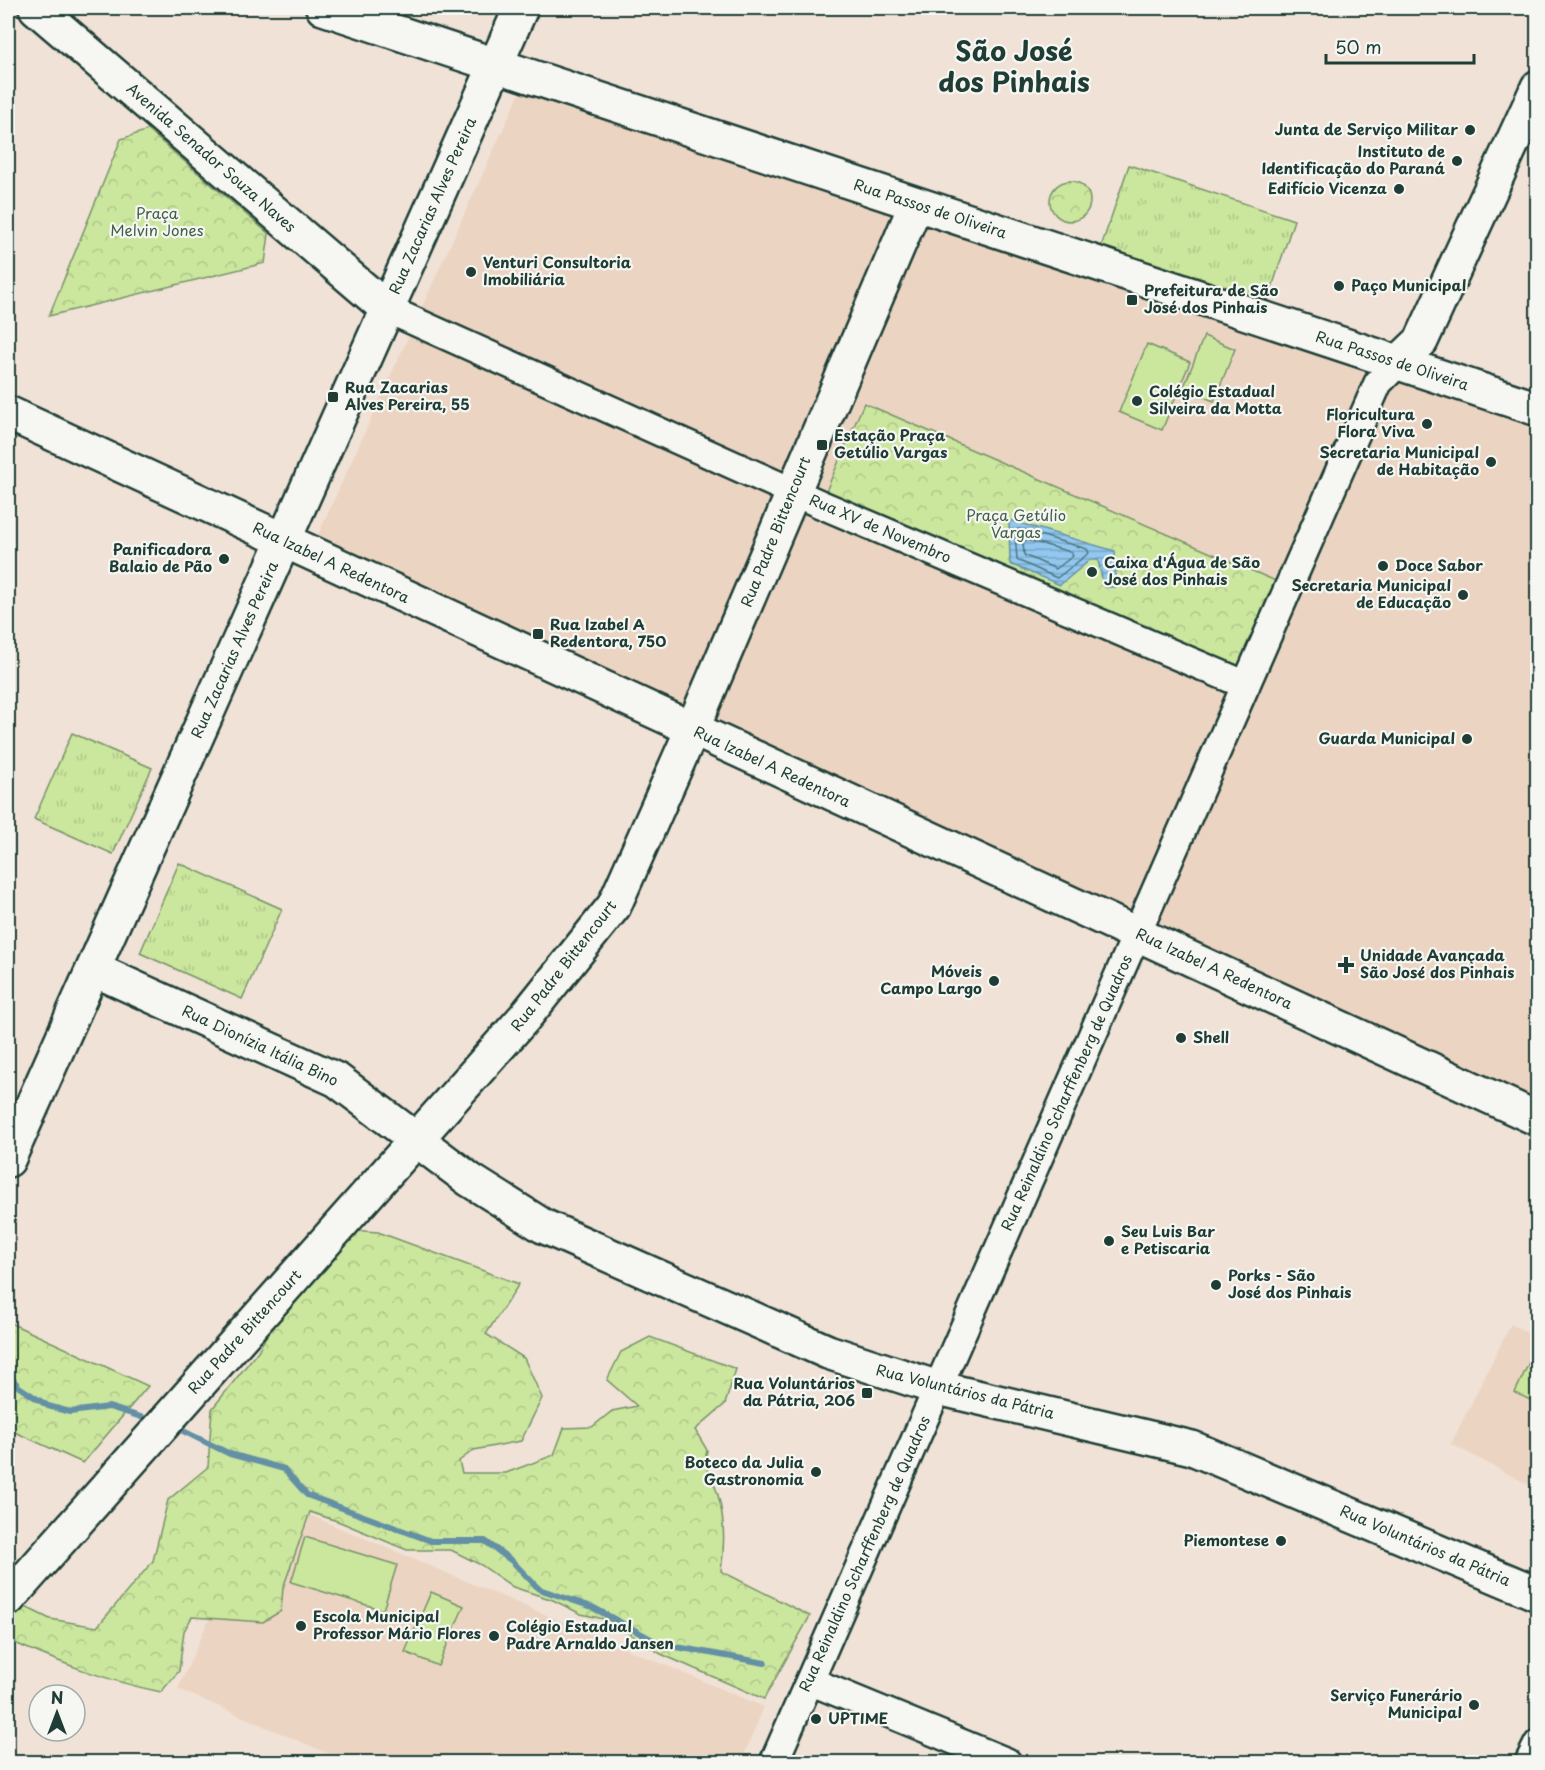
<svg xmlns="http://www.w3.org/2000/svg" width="1545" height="1770" viewBox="0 0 1545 1770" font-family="'Playpen Sans',sans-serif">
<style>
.built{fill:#ecd4c2}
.grass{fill:url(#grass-tufts);stroke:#759268;stroke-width:1.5}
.forest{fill:url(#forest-crowns);stroke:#759268;stroke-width:1.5}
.garden{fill:#cbe69d;stroke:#759268;stroke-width:1.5}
.water{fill:url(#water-rules);stroke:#6490a5;stroke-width:1.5}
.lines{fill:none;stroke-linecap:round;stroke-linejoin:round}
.shore{stroke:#4d757f;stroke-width:1.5}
.stream{stroke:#6490a5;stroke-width:6}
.minor-casing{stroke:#1f3d34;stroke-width:32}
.major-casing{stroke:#1f3d34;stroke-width:38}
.minor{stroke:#f6f6f2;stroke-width:27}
.major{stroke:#f6f6f2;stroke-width:33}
.poi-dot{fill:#1f3d34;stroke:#f6f6f2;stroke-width:2}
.labels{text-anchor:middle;stroke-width:4.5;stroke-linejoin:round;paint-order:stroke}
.poi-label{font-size:15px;font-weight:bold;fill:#1f3d34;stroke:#f6f6f2;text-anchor:start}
.street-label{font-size:15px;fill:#1f3d34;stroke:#f6f6f2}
.park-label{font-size:15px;fill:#415f49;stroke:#f6f6f2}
.town-label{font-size:27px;font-weight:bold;fill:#1f3d34;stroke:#f6f6f2}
</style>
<defs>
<pattern id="grass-tufts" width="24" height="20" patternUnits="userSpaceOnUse" patternTransform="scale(1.5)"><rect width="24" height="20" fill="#cbe69d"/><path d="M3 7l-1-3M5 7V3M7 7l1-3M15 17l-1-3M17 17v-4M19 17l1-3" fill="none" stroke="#aec688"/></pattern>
<pattern id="forest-crowns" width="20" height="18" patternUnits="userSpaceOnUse" patternTransform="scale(1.5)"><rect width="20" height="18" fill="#cbe69d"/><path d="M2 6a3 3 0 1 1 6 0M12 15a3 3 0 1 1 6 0" fill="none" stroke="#aec688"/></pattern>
<pattern id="water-rules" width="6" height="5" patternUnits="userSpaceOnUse" patternTransform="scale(1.5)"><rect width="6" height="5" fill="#92c8f0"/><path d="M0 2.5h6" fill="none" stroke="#77a4c3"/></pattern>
</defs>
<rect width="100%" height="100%" fill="#f0e2d6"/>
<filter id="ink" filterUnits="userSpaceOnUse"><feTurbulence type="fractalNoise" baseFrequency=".0167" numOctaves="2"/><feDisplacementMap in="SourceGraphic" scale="12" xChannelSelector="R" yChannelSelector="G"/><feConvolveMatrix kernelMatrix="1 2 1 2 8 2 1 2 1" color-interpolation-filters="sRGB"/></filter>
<g filter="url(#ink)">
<path class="built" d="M 531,68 L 1537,393 L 1537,1110 L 317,537 Z
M 1511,1324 L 1537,1338 L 1537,1489 L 1451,1444 Z
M 264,1496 L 764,1707 L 741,1762 L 348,1762 L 178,1689 Z"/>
<path class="grass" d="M 1129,165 L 1294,220 L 1267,303 L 1101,247 Z
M 72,733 L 152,768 L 113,854 L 34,819 Z
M 179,863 L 282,909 L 242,999 L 140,953 Z"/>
<path class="forest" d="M 148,130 L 269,234 L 265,263 L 49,316 L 121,139 Z
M1050 201a20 20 0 1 1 40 0a20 20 0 1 1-40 0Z
M 864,403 L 1285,585 L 1243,679 L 823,498 Z
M 351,1230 L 378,1232 L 519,1284 L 486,1334 L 524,1358 L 542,1398 L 521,1441 L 474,1450 L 459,1461 L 462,1473 L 506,1473 L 554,1455 L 564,1428 L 592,1427 L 612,1411 L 637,1406 L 607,1380 L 621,1352 L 650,1337 L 736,1369 L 725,1404 L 695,1430 L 707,1450 C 702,1471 713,1476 718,1495 C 725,1520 725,1545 721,1571 L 810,1616 L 764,1699 L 661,1654 L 608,1620 L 581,1614 L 553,1600 L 513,1587 L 481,1565 L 451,1550 L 407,1550 L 340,1522 L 310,1512 L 283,1588 L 281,1611 L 263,1622 L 192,1617 L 184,1631 L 179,1671 L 161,1692 C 107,1681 58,1662 8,1640 L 9,1599 L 50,1619 L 97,1627 L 153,1561 L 168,1500 L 208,1467 L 212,1409 L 258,1351 L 284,1303 L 315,1280 Z
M 8,1322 L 148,1386 L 83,1463 L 8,1429 Z"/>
<path class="garden" d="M 1204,336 L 1235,349 L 1214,401 L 1183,389 Z
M 1147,344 L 1190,362 L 1162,430 L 1119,412 Z
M 1536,1347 L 1538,1348 L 1537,1403 L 1515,1393 Z
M 305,1537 L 397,1565 L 383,1610 L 291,1582 Z
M 431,1592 L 464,1606 L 438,1666 L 405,1652 Z"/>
<path class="water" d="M 1009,520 L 1115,551 L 1116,587 L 1104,587 L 1098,560 L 1090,560 L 1060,585 L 1010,564 Z"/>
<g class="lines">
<path class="shore" d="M 1019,529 L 1087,549 L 1089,553 L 1057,578 L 1017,560 L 1015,532 Z
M 1027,540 L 1071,552 L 1073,556 L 1056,569 L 1024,555 L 1023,542 Z"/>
<path class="stream" d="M 8,1374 L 19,1387 L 48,1406 L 70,1412 L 109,1407 L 154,1421
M 175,1427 L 230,1454 L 284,1469 L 307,1495 L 431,1541 L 485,1541 L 512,1561 L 539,1589 L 592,1607 L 660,1644 L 765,1663"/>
<g class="minor-casing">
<path id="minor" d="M 387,309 L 820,504 L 1246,685
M 810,1681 L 1007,1762
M 774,1762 L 1378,383 L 1398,363
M 1529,1762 L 1538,1744"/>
</g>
<g class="major-casing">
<path id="major" d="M 36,8 L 387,309
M 323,8 L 1538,409
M 1398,363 L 1421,341 L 1538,87
M 8,413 L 1538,1119
M 93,969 L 337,1080 L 470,1180 L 543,1226 L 828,1352 L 938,1388 L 1192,1448 L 1538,1594
M 8,1160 L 521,8
M 8,1599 L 525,1017 L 614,906 L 692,730 L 916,204"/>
</g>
<use href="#minor" class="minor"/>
<use href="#major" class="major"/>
</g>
</g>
<g class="poi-dot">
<circle cx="1470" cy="130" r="6"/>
<circle cx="1457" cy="161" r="6"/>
<circle cx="1399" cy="189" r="6"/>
<circle cx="471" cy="272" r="6"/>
<circle cx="1339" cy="286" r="6"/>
<rect x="1126" y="294" width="12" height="12" rx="3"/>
<rect x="327" y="391" width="12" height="12" rx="3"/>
<circle cx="1137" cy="401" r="6"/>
<circle cx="1427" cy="424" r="6"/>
<rect x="816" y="439" width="12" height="12" rx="3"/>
<circle cx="1491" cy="462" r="6"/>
<circle cx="224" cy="559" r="6"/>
<circle cx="1383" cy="566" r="6"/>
<circle cx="1092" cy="572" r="6"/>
<circle cx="1463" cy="595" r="6"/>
<rect x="532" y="628" width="12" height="12" rx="3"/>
<circle cx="1467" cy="739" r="6"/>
<path d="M1343 956h6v6h6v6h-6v6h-6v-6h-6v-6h6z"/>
<circle cx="994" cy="981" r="6"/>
<circle cx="1181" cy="1038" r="6"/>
<circle cx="1109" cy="1241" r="6"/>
<circle cx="1216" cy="1285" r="6"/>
<rect x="861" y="1387" width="12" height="12" rx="3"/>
<circle cx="816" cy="1472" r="6"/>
<circle cx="1281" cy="1541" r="6"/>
<circle cx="301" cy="1626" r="6"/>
<circle cx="494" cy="1636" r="6"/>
<circle cx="1474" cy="1705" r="6"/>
<circle cx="816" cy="1719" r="6"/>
</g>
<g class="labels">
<g class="poi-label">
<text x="1458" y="135" text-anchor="end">Junta de Serviço Militar</text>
<text x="1445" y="157" text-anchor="end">Instituto de<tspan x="1445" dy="17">Identificação do Paraná</tspan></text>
<text x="1387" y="194" text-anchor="end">Edifício Vicenza</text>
<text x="483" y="268">Venturi Consultoria<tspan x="483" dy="17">Imobiliária</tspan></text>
<text x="1351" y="291">Paço Municipal</text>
<text x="1144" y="296">Prefeitura de São<tspan x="1144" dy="17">José dos Pinhais</tspan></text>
<text x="345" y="393">Rua Zacarias<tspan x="345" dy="17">Alves Pereira, 55</tspan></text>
<text x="1149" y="397">Colégio Estadual<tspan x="1149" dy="17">Silveira da Motta</tspan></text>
<text x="1415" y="420" text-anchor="end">Floricultura<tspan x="1415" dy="17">Flora Viva</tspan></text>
<text x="834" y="441">Estação Praça<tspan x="834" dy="17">Getúlio Vargas</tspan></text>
<text x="1479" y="458" text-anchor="end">Secretaria Municipal<tspan x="1479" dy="17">de Habitação</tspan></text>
<text x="212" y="555" text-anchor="end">Panificadora<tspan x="212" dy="17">Balaio de Pão</tspan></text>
<text x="1104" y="568">Caixa d'Água de São<tspan x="1104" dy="17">José dos Pinhais</tspan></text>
<text x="1395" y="571">Doce Sabor</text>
<text x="1451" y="591" text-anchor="end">Secretaria Municipal<tspan x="1451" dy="17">de Educação</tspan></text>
<text x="550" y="630">Rua Izabel A<tspan x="550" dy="17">Redentora, 750</tspan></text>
<text x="1455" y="744" text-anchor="end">Guarda Municipal</text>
<text x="1360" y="961">Unidade Avançada<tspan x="1360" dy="17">São José dos Pinhais</tspan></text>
<text x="982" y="977" text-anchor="end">Móveis<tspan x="982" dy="17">Campo Largo</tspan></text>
<text x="1193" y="1043">Shell</text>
<text x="1121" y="1237">Seu Luis Bar<tspan x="1121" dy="17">e Petiscaria</tspan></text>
<text x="1228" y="1281">Porks - São<tspan x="1228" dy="17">José dos Pinhais</tspan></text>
<text x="855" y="1389" text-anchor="end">Rua Voluntários<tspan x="855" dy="17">da Pátria, 206</tspan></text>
<text x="804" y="1468" text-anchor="end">Boteco da Julia<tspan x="804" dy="17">Gastronomia</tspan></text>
<text x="1269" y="1546" text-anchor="end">Piemontese</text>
<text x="313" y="1622">Escola Municipal<tspan x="313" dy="17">Professor Mário Flores</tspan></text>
<text x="506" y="1632">Colégio Estadual<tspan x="506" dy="17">Padre Arnaldo Jansen</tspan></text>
<text x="1462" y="1701" text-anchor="end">Serviço Funerário<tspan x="1462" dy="17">Municipal</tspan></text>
<text x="828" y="1724">UPTIME</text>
</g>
<g class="street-label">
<text transform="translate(211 158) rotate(41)" y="5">Avenida Senador Souza Naves</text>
<text transform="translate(433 206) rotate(-66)" y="5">Rua Zacarias Alves Pereira</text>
<text transform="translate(930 209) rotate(18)" y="5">Rua Passos de Oliveira</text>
<text transform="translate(1392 361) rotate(18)" y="5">Rua Passos de Oliveira</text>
<text transform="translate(880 529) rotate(23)" y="5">Rua XV de Novembro</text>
<text transform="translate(776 532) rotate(-68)" y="5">Rua Padre Bittencourt</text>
<text transform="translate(331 563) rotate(25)" y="5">Rua Izabel A Redentora</text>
<text transform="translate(235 650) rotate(-66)" y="5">Rua Zacarias Alves Pereira</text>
<text transform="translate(772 767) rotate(25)" y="5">Rua Izabel A Redentora</text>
<text transform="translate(564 966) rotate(-52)" y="5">Rua Padre Bittencourt</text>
<text transform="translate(1214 969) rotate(25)" y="5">Rua Izabel A Redentora</text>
<text transform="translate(260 1046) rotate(25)" y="5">Rua Dionízia Itália Bino</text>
<text transform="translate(1067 1093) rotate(-66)" y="5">Rua Reinaldino Scharffenberg de Quadros</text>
<text transform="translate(245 1332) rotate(-48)" y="5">Rua Padre Bittencourt</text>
<text transform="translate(965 1392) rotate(14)" y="5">Rua Voluntários da Pátria</text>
<text transform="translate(1425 1546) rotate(23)" y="5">Rua Voluntários da Pátria</text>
<text transform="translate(865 1554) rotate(-66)" y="5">Rua Reinaldino Scharffenberg de Quadros</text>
</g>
<g class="park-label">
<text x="157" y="219">Praça<tspan x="157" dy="17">Melvin Jones</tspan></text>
<text x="1016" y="521">Praça Getúlio<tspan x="1016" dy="17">Vargas</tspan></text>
</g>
<g class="town-label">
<text x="1014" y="61">São José<tspan x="1014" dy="31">dos Pinhais</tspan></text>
</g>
</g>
<rect width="1545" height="1770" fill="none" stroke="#f6f6f2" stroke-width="30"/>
<rect x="15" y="15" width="1515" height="1740" fill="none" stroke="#1f3d34" stroke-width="2" filter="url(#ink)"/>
<g transform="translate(57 1713)"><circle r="28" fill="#f6f6f2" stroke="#a0aca6" stroke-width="1.5"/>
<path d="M0-4.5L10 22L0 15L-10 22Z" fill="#1f3d34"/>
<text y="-9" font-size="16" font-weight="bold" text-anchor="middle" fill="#1f3d34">N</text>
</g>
<path d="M1326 54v9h148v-9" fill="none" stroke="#1f3d34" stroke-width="3"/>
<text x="1335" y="54" font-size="18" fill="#1f3d34" stroke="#f6f6f2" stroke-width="4.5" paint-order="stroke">50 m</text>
</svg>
